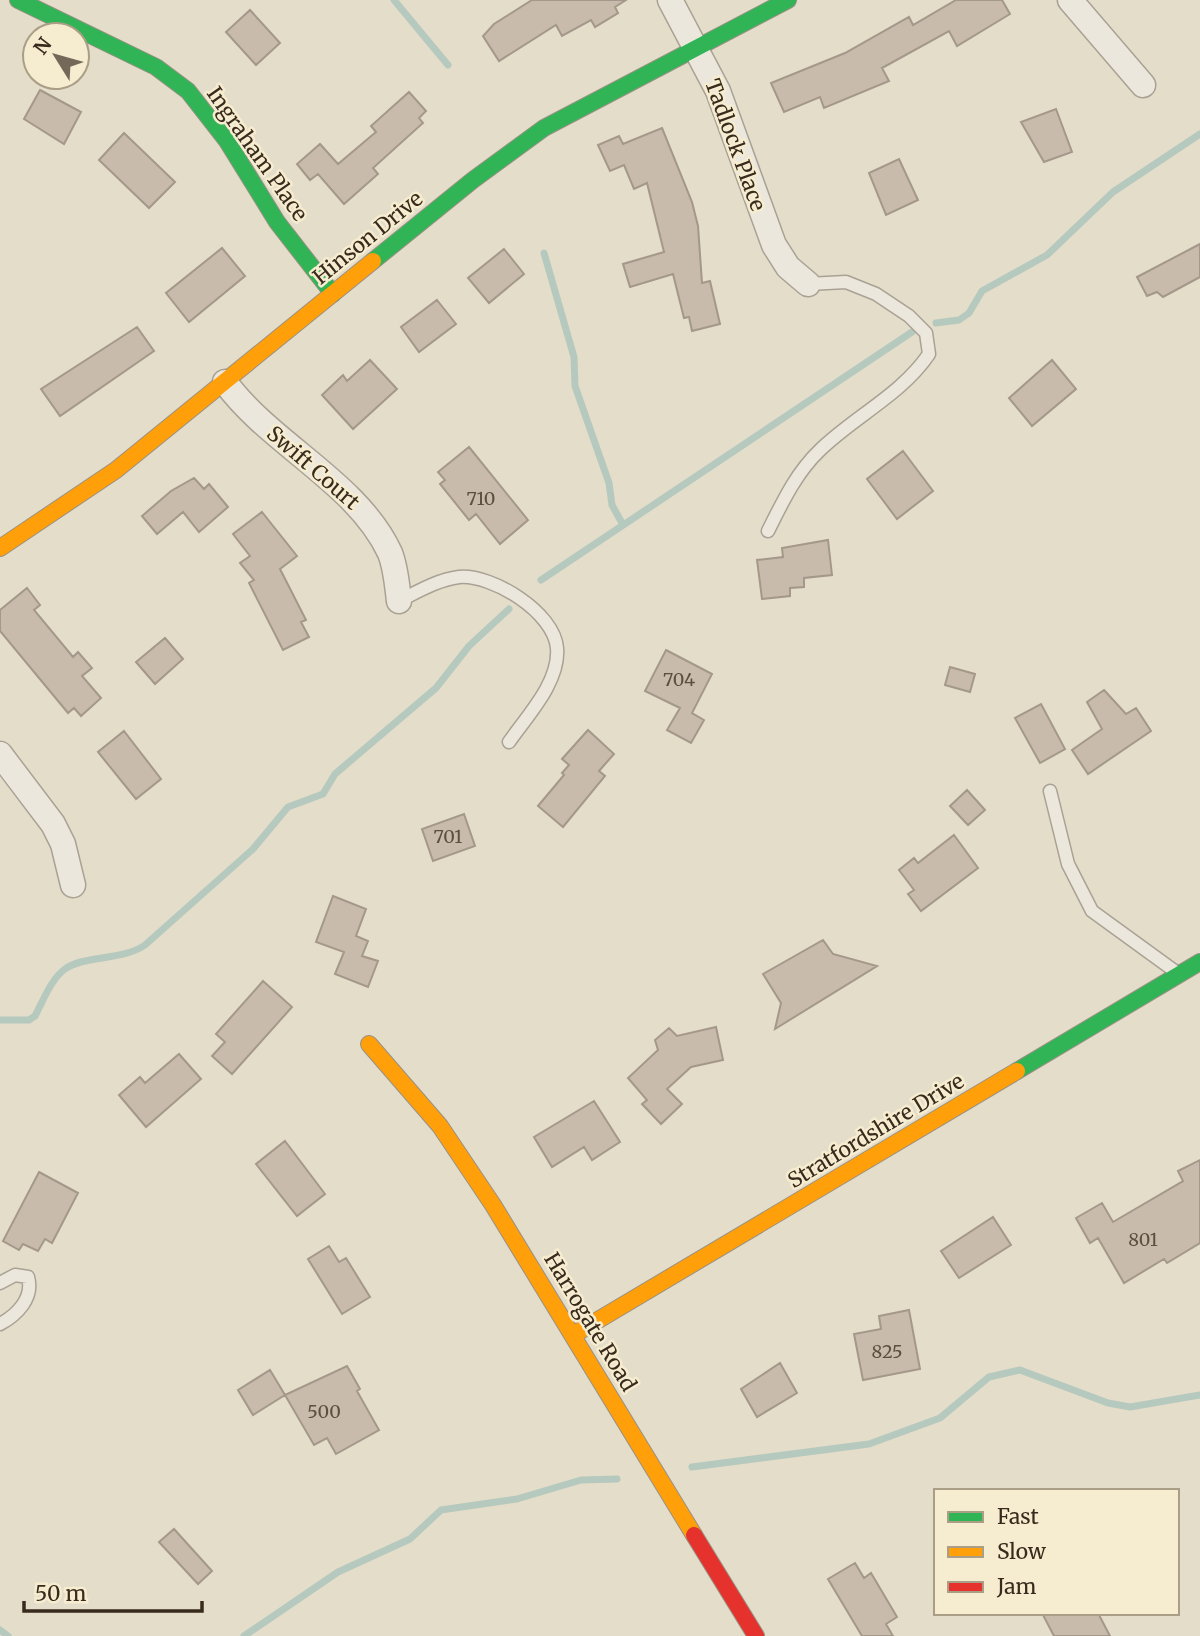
<svg xmlns="http://www.w3.org/2000/svg" width="1200" height="1636" viewBox="0 0 1200 1636" font-family="Merriweather,serif">
<style>
.lines{fill:none;stroke-linecap:round;stroke-linejoin:round}
.stream{stroke:#b6c9be;stroke-width:7}
.building{fill:#c8bbab;stroke:#a4988a;stroke-width:2}
.lane-casing{stroke:#a9a294;stroke-width:15}
.street-casing{stroke:#a9a294;stroke-width:27}
.fast-casing{stroke:#999184;stroke-width:18}
.slow-casing{stroke:#999184;stroke-width:18}
.jam-casing{stroke:#999184;stroke-width:18}
.lane{stroke:#ece7dd;stroke-width:12}
.street{stroke:#ece7dd;stroke-width:24}
.fast{stroke:#30b455;stroke-width:16}
.slow{stroke:#ff9f0a;stroke-width:16}
.jam{stroke:#e5322d;stroke-width:16}
.labels{text-anchor:middle;stroke-width:5;stroke-linejoin:round;paint-order:stroke}
.number-label{font-size:18px;fill:#5c4e40}
.street-label{font-size:21px;fill:#382a1c;stroke:#f6eccf}
</style>
<rect width="100%" height="100%" fill="#e4ddca"/>
<g class="lines">
<path class="stream" d="M 394,0 L 448,65
M 544,253 L 574,357 L 575,386 L 609,483 L 612,505 L 622,523
M 936,323 L 959,320 L 969,313 L 982,291 L 1047,255 L 1113,192 L 1200,134
M 541,580 L 912,332
M 0,1020 L 29,1020 L 35,1016 C 43,1001 51,979 65,969 C 84,955 122,961 145,945 L 253,849 L 288,807 L 323,794 L 335,774 L 436,688 L 469,646 L 509,609
M 692,1467 L 869,1444 L 940,1418 L 989,1377 L 1020,1370 L 1108,1403 L 1130,1407 L 1200,1395
M 0,1630 L 8,1636
M 244,1636 L 338,1572 L 410,1539 L 441,1510 L 517,1499 L 581,1480 L 617,1479"/>
</g>
<path class="building" d="M 532,0 L 626,0 L 615,7 L 618,13 L 595,27 L 591,20 L 562,36 L 556,25 L 499,61 L 483,36 L 494,24 Z
M 956,0 L 1002,0 L 1010,14 L 957,46 L 949,31 L 882,68 L 889,81 L 824,108 L 820,97 L 784,112 L 771,83 L 845,53 L 909,17 L 913,25 Z
M 250,10 L 280,43 L 256,65 L 226,32 Z
M 40,90 L 81,112 L 64,144 L 24,119 Z
M 409,92 L 426,111 L 419,118 L 423,123 L 373,168 L 378,174 L 344,204 L 318,174 L 310,180 L 297,164 L 320,144 L 338,164 L 376,132 L 371,126 Z
M 1056,109 L 1072,152 L 1044,162 L 1021,122 Z
M 662,128 L 692,202 L 698,226 L 702,283 L 710,281 L 720,324 L 692,331 L 689,317 L 684,318 L 673,274 L 630,287 L 623,264 L 664,252 L 647,183 L 634,189 L 624,165 L 610,171 L 598,145 L 619,136 L 623,144 Z
M 124,133 L 175,182 L 149,208 L 99,160 Z
M 899,159 L 918,200 L 886,215 L 869,173 Z
M 1200,244 L 1200,277 L 1163,297 L 1157,292 L 1147,296 L 1137,277 Z
M 222,248 L 245,276 L 189,322 L 166,293 Z
M 504,249 L 524,274 L 489,303 L 468,278 Z
M 437,300 L 456,324 L 419,352 L 401,327 Z
M 137,327 L 154,351 L 60,416 L 41,389 Z
M 370,360 L 397,389 L 353,429 L 322,395 L 343,375 L 347,381 Z
M 1052,360 L 1076,389 L 1032,426 L 1009,398 Z
M 469,447 L 528,520 L 500,544 L 476,514 L 469,520 L 440,484 L 445,480 L 438,472 Z
M 903,451 L 933,491 L 897,519 L 867,479 Z
M 194,478 L 204,489 L 209,484 L 228,507 L 199,532 L 183,512 L 157,534 L 142,516 L 171,491 Z
M 262,512 L 297,556 L 280,569 L 306,620 L 301,622 L 309,637 L 283,650 L 249,583 L 254,580 L 240,563 L 250,556 L 233,534 Z
M 828,540 L 832,575 L 804,578 L 804,587 L 790,588 L 790,596 L 762,599 L 757,560 L 783,557 L 782,548 Z
M 27,588 L 40,605 L 34,610 L 73,657 L 78,652 L 92,668 L 82,676 L 101,698 L 81,716 L 74,708 L 68,713 L 0,631 L 0,610 Z
M 165,638 L 183,659 L 155,684 L 136,662 Z
M 666,650 L 712,674 L 692,713 L 704,720 L 691,743 L 667,730 L 680,708 L 645,691 Z
M 950,667 L 975,674 L 970,692 L 945,685 Z
M 1104,690 L 1126,714 L 1136,708 L 1151,731 L 1088,774 L 1072,750 L 1102,729 L 1087,702 Z
M 1041,704 L 1065,749 L 1040,763 L 1015,718 Z
M 588,730 L 614,754 L 599,771 L 605,776 L 563,827 L 538,806 L 564,775 L 562,773 L 569,765 L 562,759 Z
M 124,731 L 161,779 L 136,799 L 98,752 Z
M 967,790 L 985,810 L 968,825 L 950,806 Z
M 464,814 L 475,846 L 433,861 L 422,829 Z
M 954,835 L 978,868 L 921,911 L 908,894 L 914,890 L 899,870 L 914,858 L 918,863 Z
M 333,896 L 366,909 L 356,936 L 368,941 L 362,956 L 378,961 L 368,987 L 335,974 L 344,952 L 316,942 Z
M 823,940 L 833,954 L 877,966 L 775,1029 L 781,1003 L 763,974 Z
M 263,981 L 292,1007 L 232,1074 L 212,1056 L 225,1042 L 216,1034 Z
M 716,1027 L 723,1060 L 691,1067 L 667,1089 L 682,1104 L 661,1124 L 642,1104 L 647,1100 L 628,1078 L 658,1050 L 655,1040 L 669,1028 L 677,1036 Z
M 179,1054 L 201,1079 L 146,1127 L 119,1095 L 140,1077 L 145,1083 Z
M 594,1101 L 620,1142 L 592,1160 L 584,1147 L 552,1167 L 534,1137 Z
M 285,1141 L 325,1194 L 297,1216 L 256,1164 Z
M 1200,1160 L 1200,1243 L 1167,1263 L 1164,1259 L 1124,1283 L 1098,1238 L 1090,1243 L 1076,1218 L 1102,1203 L 1113,1222 L 1183,1181 L 1178,1171 Z
M 39,1172 L 78,1193 L 52,1243 L 45,1239 L 38,1251 L 23,1244 L 19,1250 L 3,1241 Z
M 993,1217 L 1011,1245 L 959,1278 L 941,1251 Z
M 329,1246 L 339,1262 L 346,1258 L 370,1297 L 342,1314 L 308,1259 Z
M 909,1310 L 920,1369 L 863,1380 L 854,1334 L 881,1329 L 879,1316 Z
M 780,1363 L 797,1393 L 757,1417 L 741,1389 Z
M 347,1366 L 360,1389 L 357,1391 L 379,1430 L 336,1454 L 327,1438 L 314,1445 L 285,1395 Z
M 270,1370 L 285,1395 L 253,1415 L 238,1390 Z
M 174,1529 L 212,1571 L 198,1584 L 159,1542 Z
M 855,1563 L 864,1578 L 871,1573 L 897,1617 L 886,1624 L 893,1636 L 862,1636 L 828,1579 Z
M 1042,1613 L 1098,1613 L 1110,1636 L 1054,1636 Z"/>
<g class="lines">
<g class="lane-casing">
<path id="lane" d="M 768,531 C 783,501 796,473 820,450 C 855,416 901,395 929,354 L 926,333 L 909,316 L 876,294 L 846,282 L 808,284
M 399,601 C 419,591 437,580 459,577 C 492,574 554,612 557,648 C 560,682 527,716 509,742
M 1050,791 L 1068,864 L 1092,911 L 1176,972
M 0,1283 L 15,1275 L 28,1277 C 34,1298 17,1315 0,1324"/>
</g>
<g class="street-casing">
<path id="street" d="M 670,0 L 718,91 L 774,245 L 788,267 L 808,284
M 1070,0 L 1143,85
M 225,382 C 271,445 357,482 390,553 C 396,568 397,585 399,601
M 0,754 L 53,824 L 63,844 L 73,885"/>
</g>
<g class="fast-casing">
<path id="fast" d="M 18,0 L 156,67 L 188,91 L 227,141 L 277,222 L 333,294
M 373,261 L 473,180 L 544,128 L 788,0
M 1017,1071 L 1200,962"/>
</g>
<g class="slow-casing">
<path id="slow" d="M 0,548 L 116,470 L 373,261
M 369,1044 L 440,1126 L 493,1205 L 694,1535
M 573,1335 L 1017,1071"/>
</g>
<g class="jam-casing">
<path id="jam" d="M 694,1535 L 756,1636"/>
</g>
<use href="#lane" class="lane"/>
<use href="#street" class="street"/>
<use href="#fast" class="fast"/>
<use href="#slow" class="slow"/>
<use href="#jam" class="jam"/>
</g>
<g class="labels">
<g class="number-label">
<text x="481" y="505">710</text>
<text x="679" y="686">704</text>
<text x="448" y="843">701</text>
<text x="1143" y="1246">801</text>
<text x="887" y="1358">825</text>
<text x="324" y="1418">500</text>
</g>
<g class="street-label">
<text transform="translate(735 145) rotate(70)" y="7">Tadlock Place</text>
<text transform="translate(257 154) rotate(55)" y="7">Ingraham Place</text>
<text transform="translate(368 238) rotate(-39)" y="7">Hinson Drive</text>
<text transform="translate(313 468) rotate(41)" y="7">Swift Court</text>
<text transform="translate(876 1131) rotate(-31)" y="7">Stratfordshire Drive</text>
<text transform="translate(590 1322) rotate(59)" y="7">Harrogate Road</text>
</g>
</g>
<rect x="934" y="1489" width="245" height="126" fill="#f6eccf" stroke="#aa9e87" stroke-width="2"/>
<rect x="948" y="1512" width="35" height="10" fill="#30b455" stroke="#aa9e87" stroke-width="2"/>
<text x="997" y="1524" font-size="21" fill="#382a1c">Fast</text>
<rect x="948" y="1547" width="35" height="10" fill="#ff9f0a" stroke="#aa9e87" stroke-width="2"/>
<text x="997" y="1559" font-size="21" fill="#382a1c">Slow</text>
<rect x="948" y="1582" width="35" height="10" fill="#e5322d" stroke="#aa9e87" stroke-width="2"/>
<text x="997" y="1594" font-size="21" fill="#382a1c">Jam</text>
<g transform="translate(56 56) rotate(307)"><circle r="33" fill="#f6eccf" stroke="#aa9e87" stroke-width="2"/>
<path d="M0-5L12 26L0 18L-12 26Z" fill="#746959"/>
<text y="-10" font-size="19" font-weight="bold" text-anchor="middle" fill="#382a1c">N</text>
</g>
<path d="M24 1601v10h178v-10" fill="none" stroke="#382a1c" stroke-width="3.5"/>
<text x="35" y="1601" font-size="21" fill="#382a1c" stroke="#f6eccf" stroke-width="5" paint-order="stroke">50 m</text>
</svg>
